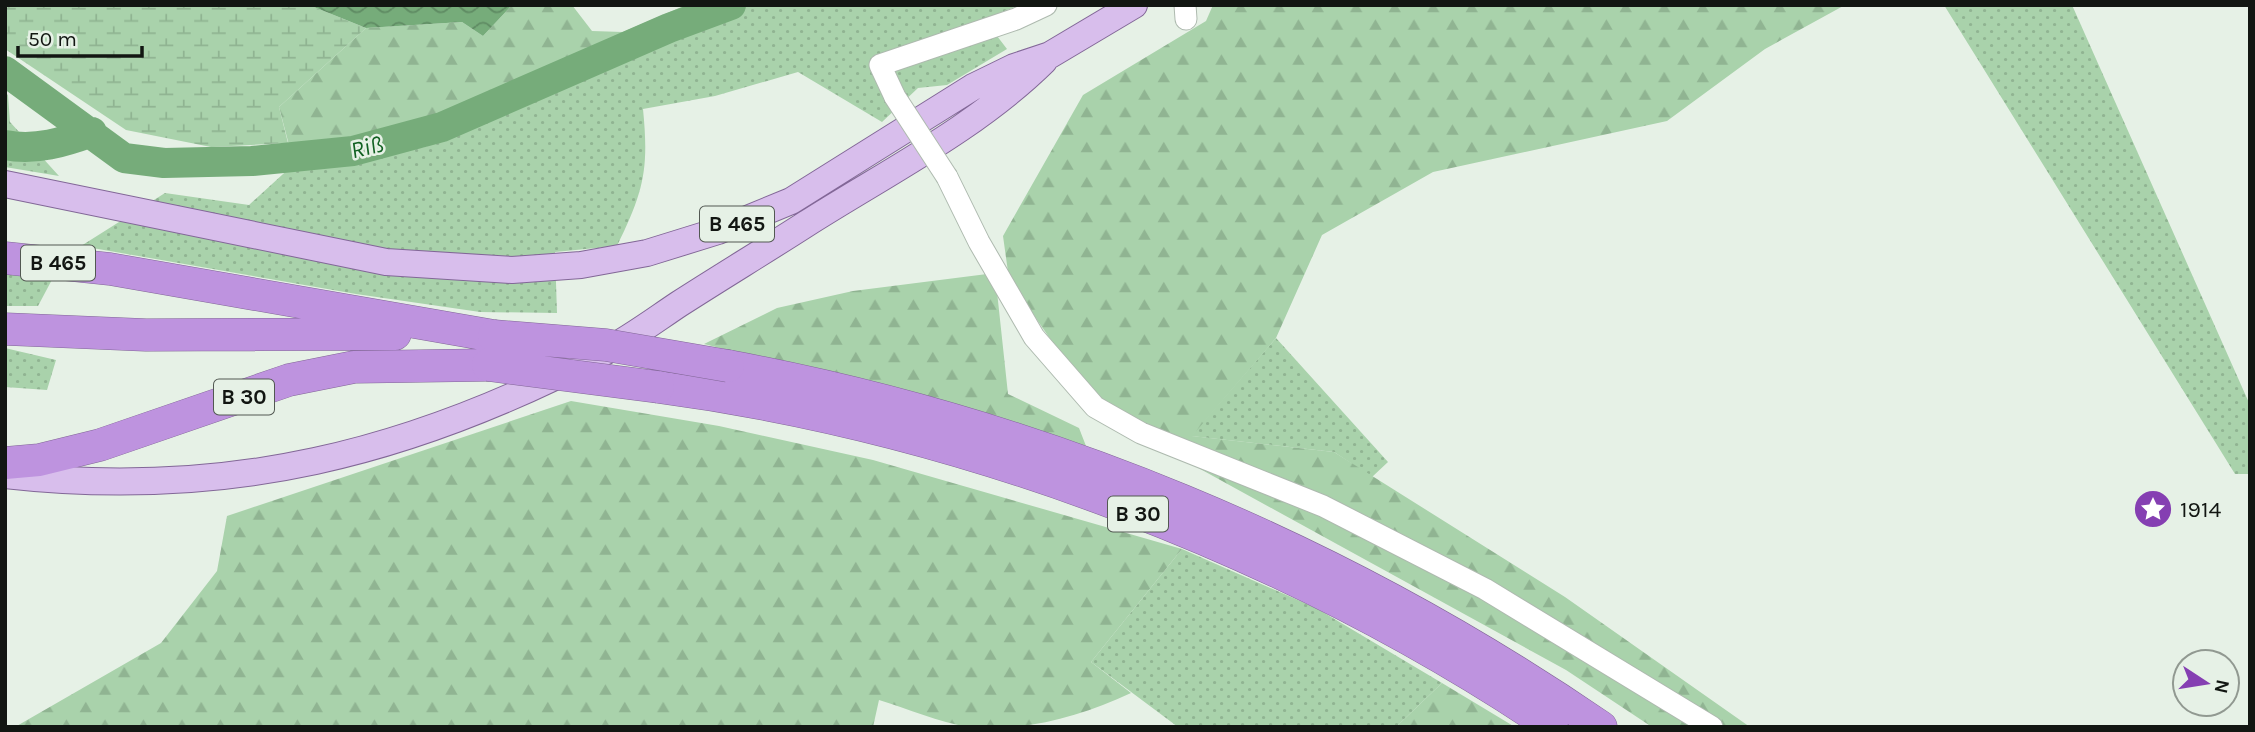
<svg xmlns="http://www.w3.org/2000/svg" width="2255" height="732" viewBox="0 0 2255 732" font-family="Karla,sans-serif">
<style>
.grass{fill:url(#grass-dots)}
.forest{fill:url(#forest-firs)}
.wetland{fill:url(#wetland-marsh)}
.water{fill:url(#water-waves)}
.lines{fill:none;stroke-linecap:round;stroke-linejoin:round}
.river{stroke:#76ac7a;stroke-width:30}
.minor-casing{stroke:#aebaaf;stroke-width:23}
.major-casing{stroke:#826797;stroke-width:28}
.highway-casing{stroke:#826797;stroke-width:33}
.minor{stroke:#fff;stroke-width:21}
.major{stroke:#d8beec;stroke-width:26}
.highway{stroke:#be93df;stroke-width:32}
.minor-bridge-casing{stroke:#aebaaf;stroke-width:23;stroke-linecap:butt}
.highway-bridge-casing{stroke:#826797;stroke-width:33;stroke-linecap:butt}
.minor-bridge{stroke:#fff;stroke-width:21}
.highway-bridge{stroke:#be93df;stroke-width:32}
.labels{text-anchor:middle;stroke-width:5;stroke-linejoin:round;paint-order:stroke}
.shield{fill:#e6f1e6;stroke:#525852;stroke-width:2}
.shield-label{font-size:21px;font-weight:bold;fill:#121612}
.poi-label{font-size:23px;fill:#121612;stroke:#e6f1e6;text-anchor:start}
.water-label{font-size:24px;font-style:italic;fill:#116122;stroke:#e6f1e6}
</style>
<defs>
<pattern id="grass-dots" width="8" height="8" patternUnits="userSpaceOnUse" patternTransform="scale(1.75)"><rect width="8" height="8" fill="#a9d2ab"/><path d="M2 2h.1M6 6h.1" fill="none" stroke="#90b492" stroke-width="1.8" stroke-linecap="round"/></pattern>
<pattern id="forest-firs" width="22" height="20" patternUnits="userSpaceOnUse" patternTransform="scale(1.75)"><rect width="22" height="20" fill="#a9d2ab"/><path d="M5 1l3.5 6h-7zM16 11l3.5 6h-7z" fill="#90b492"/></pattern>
<pattern id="wetland-marsh" width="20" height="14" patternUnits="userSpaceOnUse" patternTransform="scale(1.75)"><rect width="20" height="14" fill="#a9d2ab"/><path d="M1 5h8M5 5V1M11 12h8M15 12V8" fill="none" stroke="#90b492"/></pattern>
<pattern id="water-waves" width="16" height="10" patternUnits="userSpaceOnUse" patternTransform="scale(1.75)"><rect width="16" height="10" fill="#76ac7a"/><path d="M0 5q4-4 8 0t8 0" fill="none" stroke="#5f8b63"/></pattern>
</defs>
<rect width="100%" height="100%" fill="#e6f1e6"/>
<path class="grass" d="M 686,5 L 1020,5 L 984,19 L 1007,49 L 947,85 L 918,88 L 882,122 L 798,72 L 715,96 L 643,109 C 649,169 644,191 617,246 L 555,252 L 557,313 L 480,312 L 356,294 L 81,246 L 165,193 L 249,205 L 294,164 L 425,147 L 628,54 L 623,32 Z
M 1944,5 L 2072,5 L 2250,405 L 2250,474 L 2235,474 Z
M 5,92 L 8,95 L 10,122 L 59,176 L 5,167 Z
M 5,269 L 55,274 L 38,306 L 5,306 Z
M 1276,338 L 1388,462 L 1372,477 L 1334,452 L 1191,436 Z
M 5,348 L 56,360 L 47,390 L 5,387 Z
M 1182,549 L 1316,608 L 1442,683 L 1396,727 L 1178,727 L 1091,662 Z"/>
<path class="forest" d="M 512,5 L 572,5 L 592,31 L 623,32 L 628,54 L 425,147 L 294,164 L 279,107 L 366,28 L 462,22 L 483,36 Z
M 1213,5 L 1845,5 L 1765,49 L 1667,121 L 1433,172 L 1322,235 L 1276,338 L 1192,436 L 1334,452 L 1565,597 L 1750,727 L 1652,727 L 1566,670 L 1173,454 L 1084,388 L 1009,279 L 1003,236 L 1083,95 L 1206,21 Z
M 995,273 L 1008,394 L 1079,428 L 1086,446 L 880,388 L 704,344 L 777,308 L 853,291 Z
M 571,401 L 719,426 L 873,460 L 1182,549 L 1091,662 L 1131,693 C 1079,717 1026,732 968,727 C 939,722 908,709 879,700 L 873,727 L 15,727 L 161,643 L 217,571 L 227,516 Z
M 1442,683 L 1515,727 L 1396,727 Z"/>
<path class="wetland" d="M 5,5 L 309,5 L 366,28 L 279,107 L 288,143 L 211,147 L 126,130 L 5,49 Z"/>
<path class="water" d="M 309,5 L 512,5 L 483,36 L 462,22 L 366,28 Z"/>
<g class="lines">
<path class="river" d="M 5,71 L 124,158 L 164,163 L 252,161 L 353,151 L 442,127 L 669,28 L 731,5
M 5,145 C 36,151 64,142 92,132"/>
<g class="minor-casing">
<path id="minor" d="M 1185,5 L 1186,19
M 895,97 L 880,65 L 1016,19 L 1046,5
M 947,177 L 979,242 L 1034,337 L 1095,407 L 1141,433 L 1323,506 L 1485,589 L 1712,727"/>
</g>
<g class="major-casing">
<path id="major" d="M 5,184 L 386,262 L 512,270 L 581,265 L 647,253 L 718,231 L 791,201 L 973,87 L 1014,67 L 1050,55 L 1134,5
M 5,475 C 226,500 411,454 606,351 C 631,338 655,320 679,304 C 721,277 764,251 806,224 C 886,173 976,128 1044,61"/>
</g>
<g class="highway-casing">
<path id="highway" d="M 5,258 L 110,269 L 494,336
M 5,329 L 146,335 L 395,334
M 728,366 C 1041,424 1338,547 1601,727
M 658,387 C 968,428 1292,552 1552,727
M 5,463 L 39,460 L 100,445 L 289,380 L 354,367 L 488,365"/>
</g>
<use href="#minor" class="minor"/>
<use href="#major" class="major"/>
<use href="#highway" class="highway"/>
<g class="minor-bridge-casing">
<path id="minor-bridge" d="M 895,97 L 947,177"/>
</g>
<g class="highway-bridge-casing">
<path id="highway-bridge" d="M 494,336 L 606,345 L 728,366
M 488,365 L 658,387"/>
</g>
<use href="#minor-bridge" class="minor-bridge"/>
<use href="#highway-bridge" class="highway-bridge"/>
</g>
<defs>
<g id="sight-disc" transform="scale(2.0125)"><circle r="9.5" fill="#853fb2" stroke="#e6f1e6"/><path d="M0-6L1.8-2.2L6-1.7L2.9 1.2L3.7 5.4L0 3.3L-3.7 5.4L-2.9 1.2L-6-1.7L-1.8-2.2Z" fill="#fff"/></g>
</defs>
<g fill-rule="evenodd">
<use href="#sight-disc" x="2153" y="509"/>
</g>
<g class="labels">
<g class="shield">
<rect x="700" y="206.5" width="74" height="35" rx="5"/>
<rect x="21" y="245.5" width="74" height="35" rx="5"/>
<rect x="214" y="379.5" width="60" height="35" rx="5"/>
<rect x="1108" y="496.5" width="60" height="35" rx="5"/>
</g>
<g class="shield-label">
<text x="737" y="231">B 465</text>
<text x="58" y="270">B 465</text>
<text x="244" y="404">B 30</text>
<text x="1138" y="521">B 30</text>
</g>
<g class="poi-label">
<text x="2180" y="517">1914</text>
</g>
<g class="water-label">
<text transform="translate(367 147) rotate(-13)" y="8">Riß</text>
</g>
</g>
<rect width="2255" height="732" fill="none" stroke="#121612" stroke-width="14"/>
<g transform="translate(2206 683) rotate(102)"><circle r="33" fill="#e6f1e6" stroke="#919991" stroke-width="2"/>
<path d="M0-5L12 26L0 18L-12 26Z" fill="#853fb2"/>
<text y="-10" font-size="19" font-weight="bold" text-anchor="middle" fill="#121612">N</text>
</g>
<path d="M18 46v10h124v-10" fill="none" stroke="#121612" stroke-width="3.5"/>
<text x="28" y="46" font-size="21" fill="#121612" stroke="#e6f1e6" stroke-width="5" paint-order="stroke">50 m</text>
</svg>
